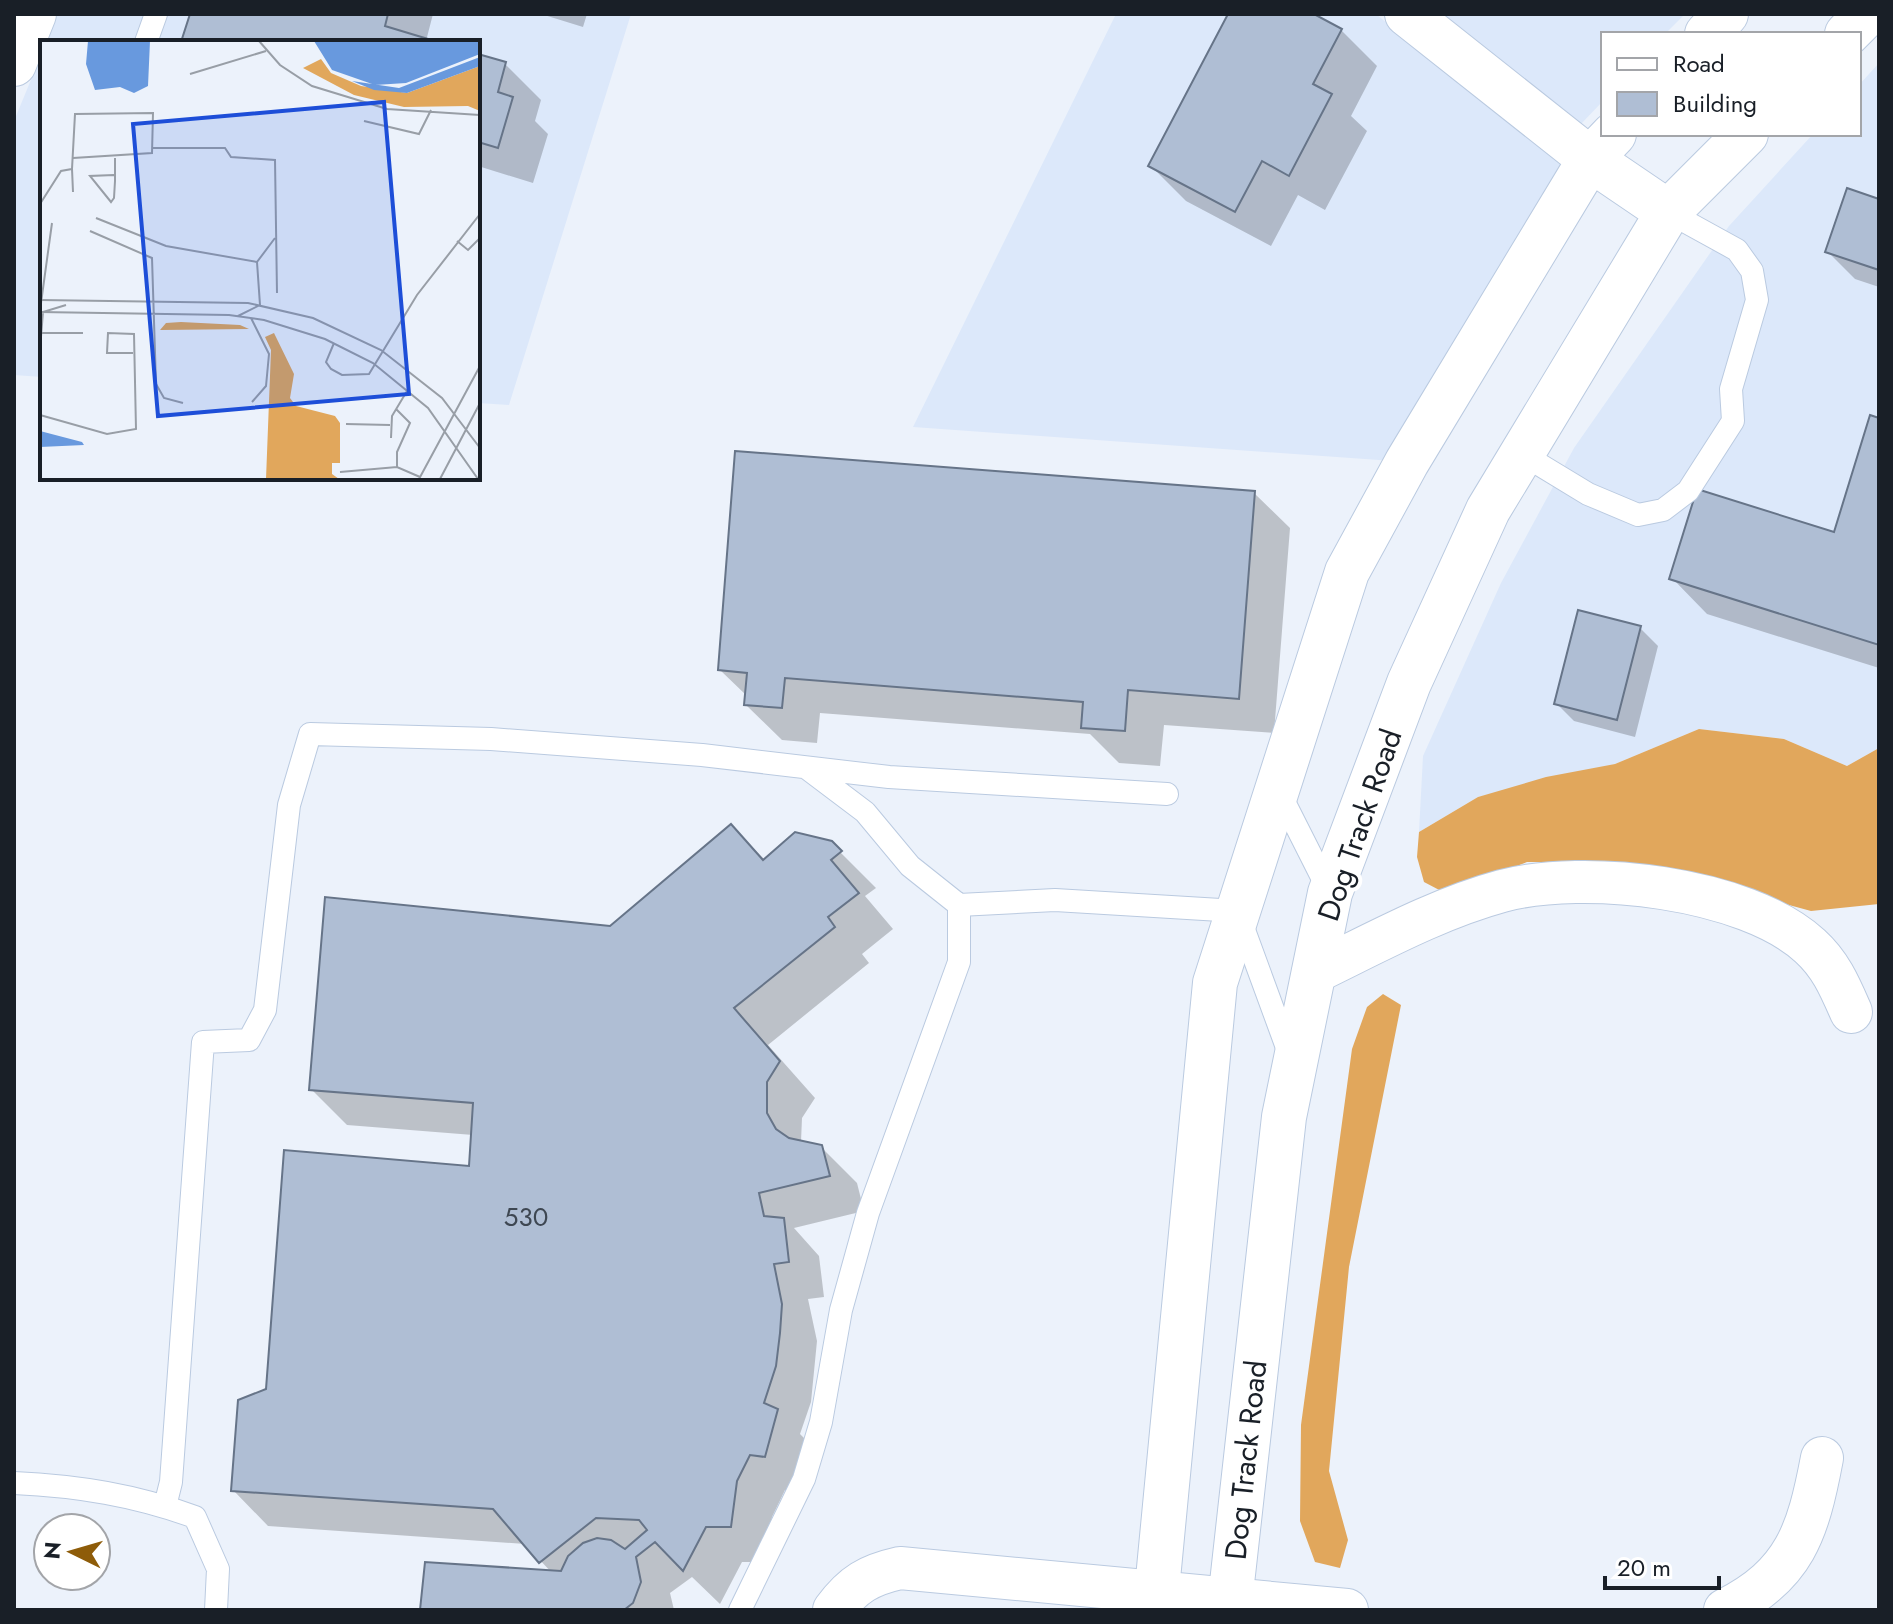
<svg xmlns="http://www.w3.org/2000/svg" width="1893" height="1624" viewBox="0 0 1893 1624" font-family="Jost,sans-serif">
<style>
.built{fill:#dce8fa}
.forest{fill:#e1a75c}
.shadow{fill:#0003}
.building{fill:#afbed4;stroke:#667488;stroke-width:2}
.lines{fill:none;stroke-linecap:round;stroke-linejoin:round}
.lane-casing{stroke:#bacae0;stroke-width:24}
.street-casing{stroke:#bacae0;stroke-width:44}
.secondary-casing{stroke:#bacae0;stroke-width:46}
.lane{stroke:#fff;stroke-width:22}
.street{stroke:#fff;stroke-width:42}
.secondary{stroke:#fff;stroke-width:44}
.labels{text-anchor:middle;stroke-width:8;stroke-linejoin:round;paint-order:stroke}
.number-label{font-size:26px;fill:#3e4752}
.street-label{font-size:30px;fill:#191f27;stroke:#fff}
.inset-road{fill:none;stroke:#989ea6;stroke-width:2}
.view{fill:#1d4ed8;fill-opacity:0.15;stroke:#1d4ed8;stroke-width:4}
.inset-edge{fill:none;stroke:#191f27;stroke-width:4}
</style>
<rect width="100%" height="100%" fill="#ecf2fb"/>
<path class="built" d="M 58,14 L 631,14 L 509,405 L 478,403 L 478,42 L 46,42 Z
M 1116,14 L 1376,14 L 1406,39 L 1590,159 L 1407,462 L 913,427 Z
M 1440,14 L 1685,14 L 1665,34 L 1603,34 L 1603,101 L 1580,125 Z
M 42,53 L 42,377 L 14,375 L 14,121 Z
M 1879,63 L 1879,748 L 1847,766 L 1784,739 L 1699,729 L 1615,764 L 1478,797 L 1419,832 L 1423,756 L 1501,583 L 1574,448 L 1729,226 L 1813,134 L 1859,134 L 1859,85 Z"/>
<path class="forest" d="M 1699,729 L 1784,739 L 1847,766 L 1879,748 L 1879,904 L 1811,911 L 1687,877 L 1593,862 L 1527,862 L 1445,893 L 1424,882 L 1417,857 L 1419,832 L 1478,797 L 1546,777 L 1615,764 Z
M 1383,994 L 1401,1005 L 1349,1267 L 1329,1471 L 1348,1540 L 1340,1568 L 1315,1562 L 1300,1521 L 1301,1425 L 1352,1049 L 1367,1007 Z"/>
<path class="shadow" d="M 192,14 L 433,14 L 426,41 L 431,42 L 183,42 Z
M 541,14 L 587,14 L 583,27 Z
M 1230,14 L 1310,14 L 1341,30 L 1377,66 L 1351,116 L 1367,131 L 1325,210 L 1298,195 L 1271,246 L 1186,201 L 1151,166 Z
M 478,56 L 505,64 L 541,100 L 535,121 L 548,134 L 533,183 L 478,166 Z
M 1879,201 L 1879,287 L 1855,279 L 1828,252 Z
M 1879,420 L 1879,668 L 1707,614 L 1672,578 L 1835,534 Z
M 1254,493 L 1290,528 L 1274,733 L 1164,725 L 1160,766 L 1119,763 L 1090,734 L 820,713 L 817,743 L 782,740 L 746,705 L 747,696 L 720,670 Z
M 1640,628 L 1658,646 L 1635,737 L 1574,721 L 1556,703 Z
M 731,827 L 765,860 L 831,843 L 876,888 L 865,896 L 893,929 L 862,954 L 869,963 L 768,1045 L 815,1098 L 802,1118 L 801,1142 L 821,1147 L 857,1183 L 864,1211 L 794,1228 L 819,1256 L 824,1297 L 808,1299 L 817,1341 L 811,1402 L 800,1434 L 813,1447 L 800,1492 L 785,1490 L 772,1517 L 766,1562 L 742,1562 L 720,1604 L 692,1577 L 670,1593 L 674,1610 L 422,1610 L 552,1573 L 525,1544 L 268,1526 L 233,1490 L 268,1390 L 470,1168 L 473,1135 L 347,1125 L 311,1089 L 611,929 Z"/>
<path class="building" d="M 190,14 L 388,14 L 385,26 L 438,42 L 181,42 Z
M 1228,14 L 1314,14 L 1342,29 L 1313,84 L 1332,94 L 1289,176 L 1262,161 L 1235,212 L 1148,166 Z
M 478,54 L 506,62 L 498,92 L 513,97 L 498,148 L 478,142 Z
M 1847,188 L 1879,199 L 1879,270 L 1825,252 Z
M 1870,415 L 1879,418 L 1879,645 L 1669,579 L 1697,489 L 1834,532 Z
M 735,451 L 1255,491 L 1239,699 L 1128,690 L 1125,731 L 1081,728 L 1083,702 L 785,678 L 782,708 L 744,705 L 747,673 L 718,670 Z
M 1578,610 L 1641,626 L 1617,720 L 1554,704 Z
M 731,824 L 763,860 L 795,832 L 832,841 L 842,851 L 831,860 L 859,893 L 828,917 L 835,927 L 734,1008 L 780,1061 L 767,1082 L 767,1113 L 776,1129 L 789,1138 L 822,1145 L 830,1176 L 759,1193 L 764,1216 L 784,1218 L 789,1262 L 774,1264 L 782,1304 L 780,1333 L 776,1366 L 764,1403 L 778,1409 L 765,1457 L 750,1455 L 737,1481 L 731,1527 L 706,1527 L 683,1571 L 655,1542 L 636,1557 L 641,1582 L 633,1603 L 624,1610 L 420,1610 L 425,1562 L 561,1571 L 568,1556 L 583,1543 L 597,1538 L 611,1540 L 625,1549 L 647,1530 L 639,1520 L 596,1518 L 539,1563 L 493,1509 L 231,1491 L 238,1400 L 266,1389 L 284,1150 L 469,1166 L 473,1103 L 309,1090 L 325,897 L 610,926 Z"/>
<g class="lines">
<g class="lane-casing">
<path id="lane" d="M 146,42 L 156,14
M 1522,454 L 1588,494 L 1638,515 L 1663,510 L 1688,491 L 1733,421 L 1731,389 L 1757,300 L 1752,271 L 1737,250 L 1668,212
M 808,769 L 865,812 L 910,866 L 959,905 L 1055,900 L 1237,911 L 1289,1053
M 1278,790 L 1329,891
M 14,1483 C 78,1486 135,1495 195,1517 L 218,1569 L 216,1610
M 165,1506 L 171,1482 L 203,1042 L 249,1040 L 265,1010 L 289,805 L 310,734 L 491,739 L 702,755 L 889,777 L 1167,794
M 740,1610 L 804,1479 L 821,1422 L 841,1310 L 868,1213 L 959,962 L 959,905"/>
</g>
<g class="street-casing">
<path id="street" d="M 1313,973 C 1375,943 1436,909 1502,891 C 1584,869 1746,887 1810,946 C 1831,965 1840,987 1851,1012
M 834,1610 C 853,1584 869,1575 900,1568 L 1347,1610
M 1725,1610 C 1795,1575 1808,1532 1822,1458"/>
</g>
<g class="secondary-casing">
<path id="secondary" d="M 1407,14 L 1590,159 L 1668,212
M 1707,34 L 1726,14
M 1847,34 L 1867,14
M 14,64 L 34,14
M 1155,1610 L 1215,983 L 1347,572 L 1407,462 L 1590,159 L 1614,134
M 1229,1610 L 1284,1117 L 1330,893 L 1409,683 L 1488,510 L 1668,212 L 1746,134"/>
</g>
<use href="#lane" class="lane"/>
<use href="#street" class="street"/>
<use href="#secondary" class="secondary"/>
</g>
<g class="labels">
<g class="number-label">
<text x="526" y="1226">530</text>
</g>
<g class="street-label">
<text transform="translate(1360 825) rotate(-71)" y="10">Dog Track Road</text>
<text transform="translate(1246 1460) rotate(-84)" y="10">Dog Track Road</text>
</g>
</g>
<g transform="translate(40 40)">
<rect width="440" height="440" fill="#ecf2fb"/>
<path d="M 281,19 L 291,33 L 321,46 L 367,53 L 440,26 L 440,71 L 428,66 L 364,67 L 314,55 L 263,28 ZM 141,282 L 200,285 L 209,289 L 120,290 L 126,283 ZM 234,293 L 254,334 L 250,358 L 256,366 L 295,376 L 300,383 L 300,423 L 292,423 L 292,434 L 299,439 L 226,439 L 231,310 L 225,297 Z" fill="#e1a75c"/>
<path d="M 48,1 L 110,1 L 108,46 L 94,53 L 80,47 L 55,50 L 46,24 ZM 274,1 L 440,1 L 440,14 L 366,43 L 335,45 L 292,30 ZM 440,17 L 440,26 L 367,53 L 334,50 L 312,41 L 359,48 ZM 0,391 L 42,402 L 44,405 L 0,407 Z" fill="#6899de"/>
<path class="inset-road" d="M 219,1 L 240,25 L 272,46 L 347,69 L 440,75M 150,34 L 226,11M 324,81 L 379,94 L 391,70M 113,108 L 185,108 L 191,117 L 235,120 L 237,253M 32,129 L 35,74 L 113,73 L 112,113 L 33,118M 74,135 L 50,136 L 71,162 L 74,158 L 75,141 L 75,118M 0,164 L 21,131 L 32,129 L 33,152M 56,178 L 126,206 L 217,222M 50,191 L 112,218 L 116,344 L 124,358 L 143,363M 417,201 L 428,210 L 440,198M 0,260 L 208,263 L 273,278 L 341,310 L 402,358 L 440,408M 1,263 L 12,183M 0,272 L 189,275 L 224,280 L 285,299 L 333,323 L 388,368 L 438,439M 198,276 L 220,265 L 217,222 L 235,198M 211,278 L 229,314 L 226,346 L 212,362M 0,293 L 43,293M 294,303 L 286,322 L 291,329 L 302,335 L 329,334 L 377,255 L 440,174M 0,309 L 3,272 L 26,265M 356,369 L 370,383 L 357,412 L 357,427M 0,375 L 67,394 L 96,389 L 94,294 L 68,293 L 67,313 L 93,313M 306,384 L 350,385M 351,398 L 352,376 L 367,351M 300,432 L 357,427 L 380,437M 379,439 L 440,326M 400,439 L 440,363"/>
<path class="view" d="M 344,62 L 369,354 L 118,376 L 93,84 Z"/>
<rect width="440" height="440" class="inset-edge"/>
</g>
<rect width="1893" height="1624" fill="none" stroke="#191f27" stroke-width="32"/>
<rect x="1601" y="32" width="260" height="104" fill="#ffffff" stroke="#a3a5a9" stroke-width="2"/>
<rect x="1617" y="58" width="40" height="12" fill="#ffffff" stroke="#a3a5a9" stroke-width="2"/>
<text x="1673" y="72" font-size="24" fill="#191f27">Road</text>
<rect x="1617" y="92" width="40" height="24" fill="#afbed4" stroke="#a3a5a9" stroke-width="2"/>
<text x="1673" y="112" font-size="24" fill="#191f27">Building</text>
<g transform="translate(72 1552) rotate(275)"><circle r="38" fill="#ffffff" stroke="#a3a5a9" stroke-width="2"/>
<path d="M0-6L14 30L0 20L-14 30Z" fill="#8e5c09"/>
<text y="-12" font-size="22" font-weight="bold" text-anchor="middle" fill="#191f27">N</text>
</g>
<path d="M1605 1576v12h114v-12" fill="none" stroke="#191f27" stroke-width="4"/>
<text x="1617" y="1576" font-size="24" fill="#191f27" stroke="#ffffff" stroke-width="6" paint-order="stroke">20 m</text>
</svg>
